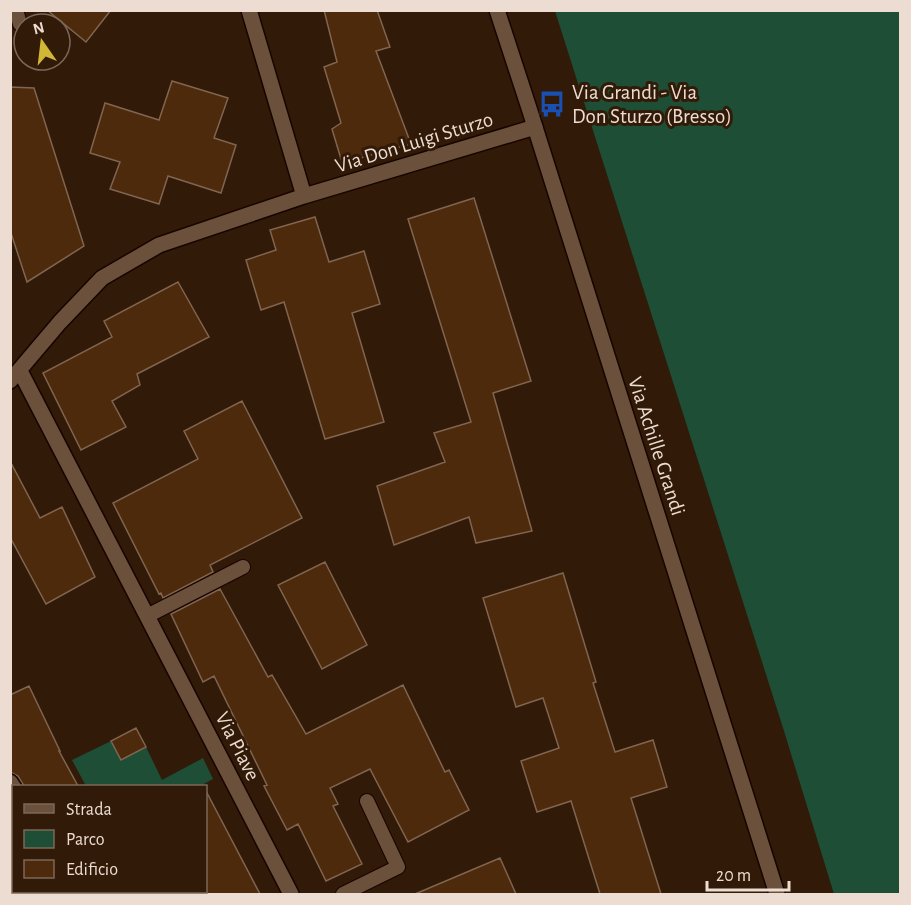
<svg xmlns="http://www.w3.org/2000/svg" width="911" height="905" viewBox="0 0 911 905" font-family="'Alegreya Sans',sans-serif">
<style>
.green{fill:#1e4f36}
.building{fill:#4d2a0c;stroke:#806551;stroke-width:1.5}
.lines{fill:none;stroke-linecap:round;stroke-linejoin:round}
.lane-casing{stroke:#180400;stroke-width:16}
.street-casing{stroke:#180400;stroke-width:18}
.secondary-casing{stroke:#180400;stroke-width:18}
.lane{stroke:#6b503c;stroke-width:14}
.street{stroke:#6b503c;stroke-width:15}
.secondary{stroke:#6b503c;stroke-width:15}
.labels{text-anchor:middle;stroke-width:6;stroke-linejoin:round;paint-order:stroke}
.poi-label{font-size:21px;fill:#ecdcd1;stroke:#311a07;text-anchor:start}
.street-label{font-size:21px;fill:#ecdcd1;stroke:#311a07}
</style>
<rect width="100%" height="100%" fill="#311a07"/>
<path class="green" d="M 555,11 L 900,11 L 900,894 L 834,894 L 784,731 Z
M 111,741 L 146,747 L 162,780 L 203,758 L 213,779 L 200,786 L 86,786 L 72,760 Z"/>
<path class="building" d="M 47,10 L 111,10 L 86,42 Z
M 324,10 L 377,10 L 390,47 L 376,51 L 411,144 L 357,159 L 351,156 L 341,159 L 332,129 L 341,123 L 324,67 L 337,62 Z
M 172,81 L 228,98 L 214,138 L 236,145 L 221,193 L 168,176 L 159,204 L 110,189 L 120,162 L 90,153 L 105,103 L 159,120 Z
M 10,87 L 34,88 L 84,246 L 27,282 L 10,230 Z
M 474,198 L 531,381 L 493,393 L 532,531 L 476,543 L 469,517 L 394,545 L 377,486 L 445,462 L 434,433 L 471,422 L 408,219 Z
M 315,217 L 329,262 L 364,251 L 380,304 L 352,313 L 384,422 L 325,439 L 284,302 L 261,310 L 246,260 L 276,250 L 270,230 Z
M 178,282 L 209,337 L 137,374 L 140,385 L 112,401 L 126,427 L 81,450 L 43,373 L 112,337 L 104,321 Z
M 242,401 L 302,518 L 210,565 L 213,572 L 163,598 L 161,593 L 159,594 L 113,503 L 198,459 L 184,431 Z
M 10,461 L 40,518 L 62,507 L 95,577 L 46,604 L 10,537 Z
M 325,562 L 367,645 L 322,669 L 278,585 Z
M 563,573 L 596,682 L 593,683 L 615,752 L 653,740 L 667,787 L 631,798 L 661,894 L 600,894 L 571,801 L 537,812 L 521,761 L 559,748 L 543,698 L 516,707 L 483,598 Z
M 220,589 L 268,677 L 272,675 L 306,734 L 403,685 L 445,772 L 449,770 L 469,810 L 408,842 L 370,769 L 330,788 L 338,804 L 333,806 L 362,864 L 326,881 L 298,824 L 287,830 L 264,786 L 267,785 L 214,676 L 203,682 L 171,614 Z
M 29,686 L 60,751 L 59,751 L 78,786 L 24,786 L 18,776 L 10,772 L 10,695 Z
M 136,728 L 146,747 L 121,760 L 111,741 Z
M 206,791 L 260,894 L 206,894 Z
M 500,858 L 516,894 L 415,894 Z"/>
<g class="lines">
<g class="lane-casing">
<path id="lane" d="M 16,10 L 20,24
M 147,616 L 243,567
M 343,894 L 398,867 L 367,801"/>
</g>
<g class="street-casing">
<path id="street" d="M 249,10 L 304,196
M 20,371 L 291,894
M 10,381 L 60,322 L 102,278 L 159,245 L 304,196 L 535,127
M 10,782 L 14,788
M 66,892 L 67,894"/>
</g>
<g class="secondary-casing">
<path id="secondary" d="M 497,10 L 529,108 L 777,894"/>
</g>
<use href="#lane" class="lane"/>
<use href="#street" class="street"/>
<use href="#secondary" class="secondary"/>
</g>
<defs>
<g id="bus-bare" transform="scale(2.07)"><path d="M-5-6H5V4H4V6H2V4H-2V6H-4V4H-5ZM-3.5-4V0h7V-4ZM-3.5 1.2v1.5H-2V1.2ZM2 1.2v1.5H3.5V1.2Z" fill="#1a4fb4" stroke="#311a07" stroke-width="2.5" paint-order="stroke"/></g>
</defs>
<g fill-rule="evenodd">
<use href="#bus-bare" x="552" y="104"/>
</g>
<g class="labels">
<g class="poi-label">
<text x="572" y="99">Via Grandi - Via<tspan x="572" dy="24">Don Sturzo (Bresso)</tspan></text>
</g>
<g class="street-label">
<text transform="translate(414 142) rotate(-17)" y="7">Via Don Luigi Sturzo</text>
<text transform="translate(657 446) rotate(72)" y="7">Via Achille Grandi</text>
<text transform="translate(238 746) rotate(63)" y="7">Via Piave</text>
</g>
</g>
<rect width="911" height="905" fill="none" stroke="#ecdcd1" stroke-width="24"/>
<rect x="12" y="785" width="195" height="108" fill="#311a07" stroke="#7c6858" stroke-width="1.5"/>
<rect x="24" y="804" width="30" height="9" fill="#6b503c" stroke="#7c6858" stroke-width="1.5"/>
<text x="66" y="815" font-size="18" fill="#ecdcd1">Strada</text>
<rect x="24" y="830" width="30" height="18" fill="#1e4f36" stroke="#7c6858" stroke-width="1.5"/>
<text x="66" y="845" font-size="18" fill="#ecdcd1">Parco</text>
<rect x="24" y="860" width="30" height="18" fill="#4d2a0c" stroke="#7c6858" stroke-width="1.5"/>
<text x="66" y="875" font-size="18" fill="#ecdcd1">Edificio</text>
<g transform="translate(42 42) rotate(346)"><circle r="28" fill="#311a07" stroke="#7c6858" stroke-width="1.5"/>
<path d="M0-4.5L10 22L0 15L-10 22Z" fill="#d0b736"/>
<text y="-9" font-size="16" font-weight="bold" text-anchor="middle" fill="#ecdcd1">N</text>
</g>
<path d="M707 881v9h82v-9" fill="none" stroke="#ecdcd1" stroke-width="3"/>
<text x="716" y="881" font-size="18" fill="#ecdcd1" stroke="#311a07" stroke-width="4.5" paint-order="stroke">20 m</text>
</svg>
